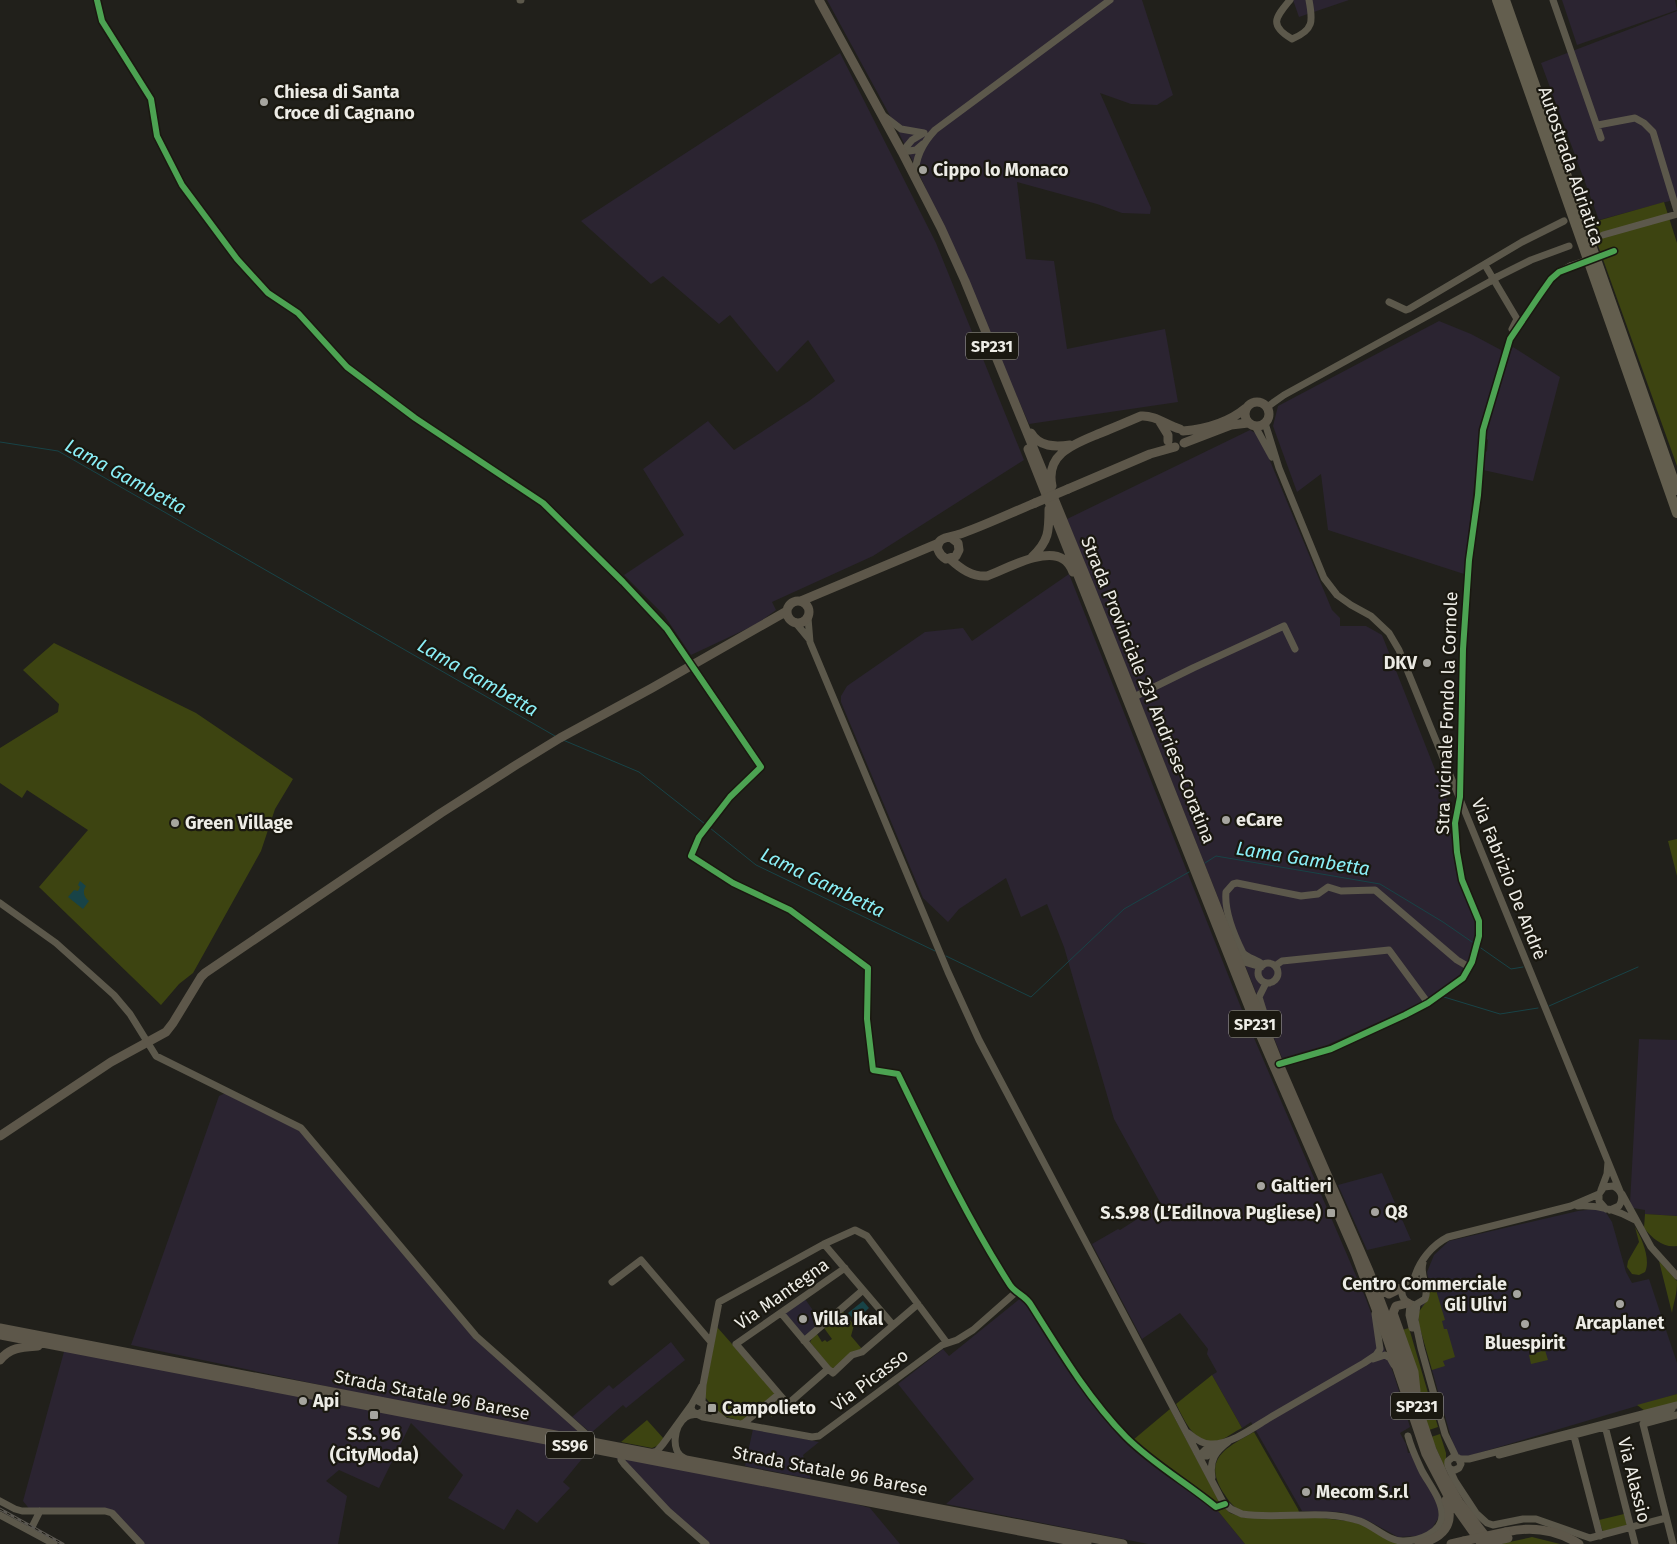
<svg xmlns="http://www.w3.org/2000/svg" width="1677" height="1544" viewBox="0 0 1677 1544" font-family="'Fira Sans',sans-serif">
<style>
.commercial{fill:#292432}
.industrial{fill:#2b2431}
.green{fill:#3d4411;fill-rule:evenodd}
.water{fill:#184347}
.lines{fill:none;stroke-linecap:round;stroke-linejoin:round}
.stream{stroke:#184347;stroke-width:1}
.minor{stroke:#5c584b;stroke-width:7}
.major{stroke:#5d574a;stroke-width:9}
.highway{stroke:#635e4e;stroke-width:10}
.rail-casing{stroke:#5a5751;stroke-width:3}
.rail{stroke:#1a1810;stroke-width:1;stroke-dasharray:4;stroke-linecap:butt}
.minor-bridge{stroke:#5c584b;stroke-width:7}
.major-bridge{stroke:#5d574a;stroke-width:9}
.cycleway-casing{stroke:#1a1810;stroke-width:9}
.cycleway{stroke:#4ca352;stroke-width:6}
.poi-dot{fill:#a6a59f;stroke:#1a1810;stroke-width:2}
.labels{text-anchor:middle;stroke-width:4.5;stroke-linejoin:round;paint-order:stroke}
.shield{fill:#1a1810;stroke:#aeaca6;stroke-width:1}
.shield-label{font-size:16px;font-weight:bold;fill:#edece6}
.poi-label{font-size:18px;font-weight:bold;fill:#edece6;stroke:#1a1810;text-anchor:start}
.street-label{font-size:18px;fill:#edece6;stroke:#1a1810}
.water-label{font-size:19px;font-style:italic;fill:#8beff7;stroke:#1a1810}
</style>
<rect width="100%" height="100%" fill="#21201b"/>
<path class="commercial" d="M 1382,1173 L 1411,1240 L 1367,1250 L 1338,1185 Z
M 1603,1208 L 1612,1222 L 1626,1272 L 1632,1283 L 1649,1279 L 1677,1363 L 1677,1394 L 1462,1458 L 1455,1452 L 1432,1370 L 1422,1306 L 1430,1290 L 1427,1272 L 1434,1255 L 1449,1241 L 1578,1211 Z
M 805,1299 L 822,1323 L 805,1338 L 784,1314 Z
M 753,1429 L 819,1442 L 803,1455 L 811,1479 L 745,1466 Z"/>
<path class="industrial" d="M 827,0 L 1142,0 L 1173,95 L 1157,105 L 1131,104 L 1100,93 L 1151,208 L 1150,214 L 1122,213 L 1097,204 L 1017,182 L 1026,259 L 1054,261 L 1067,349 L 1165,329 L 1178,402 L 1029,424 L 921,178 L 894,123 Z
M 1293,0 L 1349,0 L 1299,17 Z
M 1562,0 L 1675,0 L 1677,10 L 1577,45 Z
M 1677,11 L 1677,199 L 1599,220 L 1541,63 Z
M 840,53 L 936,243 L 1024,460 L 873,556 L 772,602 L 776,610 L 757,624 L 691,655 L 664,615 L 624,575 L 684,535 L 643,469 L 708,421 L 734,450 L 809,401 L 835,381 L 808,340 L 777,372 L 730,315 L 719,324 L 663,276 L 651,284 L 581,221 Z
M 1439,321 L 1471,334 L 1501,350 L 1502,353 L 1481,425 L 1464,574 L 1328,530 L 1321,474 L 1297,492 L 1273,426 L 1278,406 Z
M 1513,347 L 1560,377 L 1533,481 L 1483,470 L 1484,454 L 1487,451 L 1488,440 L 1486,438 L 1486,431 L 1511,351 Z
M 1250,430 L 1257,434 L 1268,456 L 1332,610 L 1340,618 L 1340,626 L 1366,626 L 1382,635 L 1447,800 L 1456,871 L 1474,916 L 1477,927 L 1469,959 L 1461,974 L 1438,991 L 1421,1003 L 1327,1045 L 1282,1058 L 1067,519 Z
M 1069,574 L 1242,1010 L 1366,1299 L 1394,1375 L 1410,1427 L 1400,1433 L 1406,1444 L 1408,1453 L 1412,1452 L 1438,1504 L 1439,1517 L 1431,1530 L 1419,1536 L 1398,1537 L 1367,1520 L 1340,1512 L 1302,1511 L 1251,1422 L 1242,1428 L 1212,1375 L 1217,1372 L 1207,1354 L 1208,1349 L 1180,1313 L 1142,1339 L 1092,1244 L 1118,1229 L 1120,1230 L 1161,1204 L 1114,1119 L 1064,947 L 1047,904 L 1021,917 L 1006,878 L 959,909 L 948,922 L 923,898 L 841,702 L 841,696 L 847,686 L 925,632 L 963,628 L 972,641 Z
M 1639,1039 L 1677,1040 L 1677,1216 L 1645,1214 L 1645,1210 L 1633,1208 L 1630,1203 Z
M 228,1092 L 301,1128 L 476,1336 L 595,1443 L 563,1482 L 570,1488 L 537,1523 L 517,1509 L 504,1530 L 448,1498 L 463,1475 L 411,1423 L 379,1488 L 339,1470 L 326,1481 L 347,1496 L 338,1544 L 143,1544 L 112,1513 L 31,1511 L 23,1501 L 65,1348 L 577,1439 L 131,1345 L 219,1096 Z
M 1022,1297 L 1105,1417 L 1218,1511 L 1245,1544 L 1148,1544 L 946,1504 L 974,1479 L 898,1384 L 943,1349 L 949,1356 Z
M 671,1342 L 685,1360 L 626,1408 L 623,1405 L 591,1433 L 572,1417 L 609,1385 L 613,1389 Z
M 615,1457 L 845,1501 L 870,1508 L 900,1544 L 704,1544 Z"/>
<path class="green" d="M 1664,202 L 1677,243 L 1677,466 L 1590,223 Z
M 54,643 L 196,713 L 293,779 L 275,809 L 261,851 L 193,973 L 179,984 L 161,1005 L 39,887 L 88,830 L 27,790 L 22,798 L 0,783 L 0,748 L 58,712 L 59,704 L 23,670 Z
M 1677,839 L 1677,876 L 1668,841 Z
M 1645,1214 L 1677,1216 L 1677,1246 C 1663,1248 1653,1239 1644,1228 Z
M 1635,1227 C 1642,1238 1651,1260 1645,1272 L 1639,1275 L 1632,1274 L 1627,1267 L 1628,1261 L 1639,1242 Z
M 1659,1261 L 1677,1281 C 1677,1296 1674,1300 1672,1313 Z
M 1430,1290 L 1436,1290 L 1445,1320 L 1442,1321 L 1444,1329 L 1447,1329 L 1455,1357 L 1443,1361 L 1445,1366 L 1432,1370 L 1419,1325 L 1418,1313 L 1428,1299 Z
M 842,1310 L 854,1325 L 851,1336 L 862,1349 L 833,1368 L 831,1368 L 810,1342 L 815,1334 ZM 824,1328 L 832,1339 L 827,1342 L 825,1340 L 822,1342 L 817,1334 Z
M 717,1327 L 776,1394 L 745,1422 L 720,1415 L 704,1396 Z
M 1409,1328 L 1438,1427 L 1429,1430 L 1423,1410 L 1416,1371 L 1402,1330 Z
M 1545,1350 L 1548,1360 L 1531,1364 L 1529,1355 Z
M 1212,1375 L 1242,1428 C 1235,1431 1228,1437 1221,1440 C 1196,1449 1185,1421 1176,1404 Z
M 1677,1394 L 1677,1403 L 1645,1411 L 1637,1405 Z
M 778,1400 L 785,1405 L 771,1417 L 770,1412 L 760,1416 Z
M 1170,1409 L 1219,1501 L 1217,1502 L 1214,1500 L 1133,1440 Z
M 647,1420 L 664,1439 L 659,1445 L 652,1448 L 621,1442 Z
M 1254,1432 L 1298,1509 L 1299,1512 C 1285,1512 1258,1515 1245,1512 C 1236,1510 1230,1503 1225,1495 C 1201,1460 1225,1448 1254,1432 Z
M 1440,1434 L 1446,1453 L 1446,1470 L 1431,1437 Z
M 1225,1508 L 1230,1513 L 1245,1518 L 1321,1518 L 1348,1521 L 1364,1525 L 1404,1544 L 1245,1544 L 1218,1511 Z
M 1624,1514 L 1627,1525 L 1603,1532 L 1599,1520 Z
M 1532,1537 L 1560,1544 L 1500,1544 L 1528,1538 Z"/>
<path class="water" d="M 80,881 L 86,886 C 82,891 84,898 89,901 L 83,909 L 68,897 L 74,890 L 78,891 L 80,887 L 78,885 Z
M 863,1301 L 869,1308 L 855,1321 L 848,1313 Z"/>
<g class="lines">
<path class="stream" d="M 0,442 L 58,451 L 555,736
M 563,740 L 639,772 L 705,824
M 710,828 L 756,865 L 935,951
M 1205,863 L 1216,856 L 1380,884 L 1443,922 L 1475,944
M 1478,946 L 1511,969 L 1523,967
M 946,956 L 1031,997 L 1124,909 L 1189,872
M 1444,997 L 1500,1014 L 1538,1008
M 1549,1006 L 1638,967"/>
<path class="minor" d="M 97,0 L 102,21 L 151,99 L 157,136 L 182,185 L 237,259 L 268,293 L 298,313 L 347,367 L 415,418 L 543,503 L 623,582 L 667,629 L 761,767 L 730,797 L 699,837 L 691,856 L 733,883 L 790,910 L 868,968 L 867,1019 L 873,1070 L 898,1074 C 933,1146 967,1218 1010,1285 C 1016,1294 1025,1295 1031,1305 C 1060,1351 1088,1398 1126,1437 C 1153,1464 1187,1483 1216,1507 L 1225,1504
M 520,0 L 521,0
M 1290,0 C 1276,17 1268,25 1292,39 C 1314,30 1313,21 1309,0
M 1553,0 L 1601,138
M 884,116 L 901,129 L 924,133
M 1598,125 L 1635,118 L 1644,123 L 1653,132 L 1677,211
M 902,152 L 912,140 L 922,134
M 902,152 L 916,150 L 923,144
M 915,178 C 915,158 922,144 935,130 L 1110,0
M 1603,235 L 1677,214
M 1485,265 L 1517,319 L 1512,329
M 1497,277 L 1531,260 L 1569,246
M 1389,302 L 1406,310 L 1409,309 L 1522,242 L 1564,221
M 1267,407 L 1284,395 L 1491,281
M 1265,423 L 1279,468 L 1324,578 L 1337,595 L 1351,605 L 1371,616 L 1389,633 L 1399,650 L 1620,1191
M 1255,426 L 1272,457
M 808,618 L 810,642 L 948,972 L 979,1040 L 1223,1502 L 1231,1509 L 1242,1514 C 1281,1520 1322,1508 1360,1521 C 1374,1526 1389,1542 1404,1541 C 1419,1541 1441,1533 1442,1516 C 1443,1501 1429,1484 1422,1471 C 1417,1460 1411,1448 1408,1436
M 795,622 L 809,639
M 1134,697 L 1193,668 L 1284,626 L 1295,649
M 0,903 L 56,943 L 114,995 L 130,1014 L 156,1056 L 301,1128 L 476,1336 L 595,1442
M 1237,952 L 1244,962 L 1261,967
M1258 973a10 10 0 1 1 20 0a10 10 0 1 1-20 0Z
M 1263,965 C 1257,959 1249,959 1243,953 C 1234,935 1224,912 1226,892 L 1233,884 L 1237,883 L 1301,896 L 1318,894 L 1328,887 L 1341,891 L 1375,890 L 1457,960 L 1469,967
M 1275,966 L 1282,961 L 1389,950 L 1428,1003
M 1266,983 L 1259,997 L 1269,1029
M 1279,1064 L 1331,1049 L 1405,1015 L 1428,1003 L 1463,978 L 1472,962 L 1479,936 L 1479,921 L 1462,880 L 1457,852 L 1455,823 L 1460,797 L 1463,649 L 1469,560 L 1478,495 L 1483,430 L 1510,339 L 1551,279 L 1559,272 L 1570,266
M 1601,1190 L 1607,1174 L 1608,1162
M 1622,1194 L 1651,1247 L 1677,1276
M 1578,1206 C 1598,1205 1617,1210 1635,1220
M 1606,1209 L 1599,1201 L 1599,1194 L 1604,1187 L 1613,1186 C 1622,1190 1624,1198 1619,1206 L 1610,1210
M 824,1244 L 893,1325
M 1423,1263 C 1419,1276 1430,1287 1425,1299 L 1415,1305 C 1398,1303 1397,1281 1414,1279 L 1424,1283
M 1414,1279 C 1419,1261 1432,1245 1448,1237 L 1571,1206 L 1599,1194
M 612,1282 L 641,1260 L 711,1342
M 1410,1304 L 1409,1315 L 1412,1328
M 1417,1304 L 1415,1320 L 1421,1348 L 1445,1434 L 1456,1457
M 781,1313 L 828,1369
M 804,1341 L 863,1290
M 1373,1359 L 1385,1355 L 1390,1358 L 1394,1365
M 779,1394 L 736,1344 L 845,1268
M 702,1402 L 703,1385 L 719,1302 L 824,1244 L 855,1230 L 867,1236 L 947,1343
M 692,1404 L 691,1408 L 693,1412 L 703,1417 L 812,1437 L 819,1436 L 942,1345 L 957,1340 L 973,1330 L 1016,1292
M 704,1404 L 724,1420
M 744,1423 L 779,1394 L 788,1404 L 828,1369 L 833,1373 L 852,1355 L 862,1352 L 918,1304
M 1605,1426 L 1635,1544
M 1188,1433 C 1194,1438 1203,1445 1212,1444 C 1232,1444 1254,1427 1271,1417 C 1302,1399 1333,1381 1364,1363 L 1376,1355 L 1380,1349 L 1375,1314
M 1574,1436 L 1600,1536
M 1214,1445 L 1205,1450 L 1199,1456 L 1207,1456 L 1217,1450
M 650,1453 L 657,1451 L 663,1444 L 692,1404 L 702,1386
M 621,1455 L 621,1460 L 624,1464 L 668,1511 L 706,1544
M 1499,1455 L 1672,1409
M 684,1458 C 670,1451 674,1426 686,1417 C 692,1413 699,1416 704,1410 L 704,1404 L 698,1401
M 1458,1458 L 1461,1464 L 1459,1468 L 1455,1470 C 1449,1470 1447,1466 1448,1461 L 1453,1457 L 1461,1459 L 1469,1459 L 1677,1405
M 1449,1468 L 1455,1481 L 1476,1513 L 1487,1523 L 1493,1525 L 1523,1519 L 1536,1519 L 1590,1538 L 1666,1518
M 1212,1477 C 1209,1460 1216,1451 1228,1442
M 0,1501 L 15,1509 L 22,1511 L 105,1511 L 112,1513 L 141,1544
M 0,1515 L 54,1544
M 30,1531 L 40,1511
M 1673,1544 L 1643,1424 L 1677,1415"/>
<path class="major" d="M 819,0 L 902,152 L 941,228 L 965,281 L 1091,589 L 1279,1064 L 1369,1271 L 1393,1334 L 1432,1450 L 1444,1476 L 1459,1502 L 1490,1542
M1245 414a12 12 0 1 1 24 0a12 12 0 1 1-24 0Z
M 1160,422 L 1168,435 L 1168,441
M 1183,431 C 1207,429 1228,423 1246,408
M 1031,433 C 1039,447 1055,447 1070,445
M 1184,443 L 1231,425 L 1248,423
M 1028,449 L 1256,1025 L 1355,1253 L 1388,1341 L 1426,1454 L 1449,1498 L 1481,1543
M 1052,486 C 1045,454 1074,444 1098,434 C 1113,428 1127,422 1141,416 C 1155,415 1166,425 1180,429
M 1068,489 L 1150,454 L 1175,447
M 950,537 L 958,543 L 959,550 L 956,556 L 946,559 C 939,555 934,546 941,540 C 946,536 957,536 963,533 C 988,524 1011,513 1035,503
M 1032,557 C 1049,541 1049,531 1049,509
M 950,559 C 961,569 972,577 987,576 C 1006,569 1045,547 1063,559 C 1068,562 1071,567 1073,572
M787 612a11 11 0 1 1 22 0a11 11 0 1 1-22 0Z
M 801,601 L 939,543
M 0,1136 L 111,1062 L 166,1032 L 173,1023 L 201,977 L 205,973 L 441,813 L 516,765 L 560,738 L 652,688 L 787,611
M 1376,1282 L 1382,1290 L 1389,1294 L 1401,1288
M 1408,1303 L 1396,1306 L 1393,1313 L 1414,1372 L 1416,1391
M 0,1328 L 1123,1544
M 0,1335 L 1087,1544
M 0,1360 C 10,1347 23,1347 38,1346
M 1506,1532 C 1532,1526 1557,1530 1579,1544
M 1419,1544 C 1442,1538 1456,1525 1446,1500
M 1451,1544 L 1464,1541"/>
<path class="highway" d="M 1497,0 L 1677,513
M 1505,0 L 1677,490"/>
<g class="rail-casing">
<path id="rail" d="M 0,1509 L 63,1544"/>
</g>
<use href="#rail" class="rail"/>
<path class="minor-bridge" d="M 1570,266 L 1614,251
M 1491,281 L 1497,277"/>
<path class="major-bridge" d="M 1035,503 L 1068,489
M 1464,1541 L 1506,1532
M 1481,1544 L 1508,1538"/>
<g class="cycleway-casing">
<path id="cycleway" d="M 97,0 L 102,21 L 151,99 L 157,136 L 182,185 L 237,259 L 268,293 L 298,313 L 347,367 L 415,418 L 543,503 L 623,582 L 667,629 L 761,767 L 730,797 L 699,837 L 691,856 L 733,883 L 790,910 L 868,968 L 867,1019 L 873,1070 L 898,1074 C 933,1146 967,1218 1010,1285 C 1016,1294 1025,1295 1031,1305 C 1060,1351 1088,1398 1126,1437 C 1153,1464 1187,1483 1216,1507 L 1225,1504
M 1279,1064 L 1331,1049 L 1405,1015 L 1428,1003 L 1463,978 L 1472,962 L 1479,936 L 1479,921 L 1462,880 L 1457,852 L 1455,823 L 1460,797 L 1463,649 L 1469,560 L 1478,495 L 1483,430 L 1510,339 L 1539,296 L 1551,279 L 1559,272 L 1614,251"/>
</g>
<use href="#cycleway" class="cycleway"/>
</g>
<g class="poi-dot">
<circle cx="264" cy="102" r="5"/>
<circle cx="923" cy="170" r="5"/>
<circle cx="1427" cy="663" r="5"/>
<circle cx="1226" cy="820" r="5"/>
<circle cx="175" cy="823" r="5"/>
<circle cx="1261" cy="1186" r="5"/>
<circle cx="1375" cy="1212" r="5"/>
<rect x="1326" y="1208" width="10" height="10" rx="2.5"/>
<circle cx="1517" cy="1294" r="5"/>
<circle cx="1620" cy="1304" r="5"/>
<circle cx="803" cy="1319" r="5"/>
<circle cx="1525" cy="1324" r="5"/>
<circle cx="303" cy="1401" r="5"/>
<rect x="707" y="1403" width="10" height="10" rx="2.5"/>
<rect x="369" y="1410" width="10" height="10" rx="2.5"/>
<circle cx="1306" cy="1492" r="5"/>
</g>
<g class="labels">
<g class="shield">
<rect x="966" y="332.5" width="52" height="27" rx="4"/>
<rect x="1229" y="1010.5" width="52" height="27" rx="4"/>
<rect x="1391" y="1392.5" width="52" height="27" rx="4"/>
<rect x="546" y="1431.5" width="48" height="27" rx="4"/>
</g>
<g class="shield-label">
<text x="992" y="352">SP231</text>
<text x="1255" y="1030">SP231</text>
<text x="1417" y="1412">SP231</text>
<text x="570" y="1451">SS96</text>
</g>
<g class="poi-label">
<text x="274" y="98">Chiesa di Santa<tspan x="274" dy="21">Croce di Cagnano</tspan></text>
<text x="933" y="176">Cippo lo Monaco</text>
<text x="1417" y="669" text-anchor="end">DKV</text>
<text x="1236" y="826">eCare</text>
<text x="185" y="829">Green Village</text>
<text x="1271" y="1192">Galtieri</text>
<text x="1385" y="1218">Q8</text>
<text x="1321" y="1219" text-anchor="end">S.S.98 (L’Edilnova Pugliese)</text>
<text x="1507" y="1290" text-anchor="end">Centro Commerciale<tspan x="1507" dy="21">Gli Ulivi</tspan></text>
<text x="813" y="1325">Villa Ikal</text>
<text x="1620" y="1329" text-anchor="middle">Arcaplanet</text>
<text x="1525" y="1349" text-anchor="middle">Bluespirit</text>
<text x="313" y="1407">Api</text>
<text x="722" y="1414">Campolieto</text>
<text x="374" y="1440" text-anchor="middle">S.S. 96<tspan x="374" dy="21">(CityModa)</tspan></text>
<text x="1316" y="1498">Mecom S.r.l</text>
</g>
<g class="street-label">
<text transform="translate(1571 166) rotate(71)" y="6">Autostrada Adriatica</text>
<text transform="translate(1148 690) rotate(68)" y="6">Strada Provinciale 231 Andriese-Coratina</text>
<text transform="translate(1447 713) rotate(-88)" y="6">Stra vicinale Fondo la Cornole</text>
<text transform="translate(1509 879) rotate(68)" y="6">Via Fabrizio De Andrè</text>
<text transform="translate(782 1294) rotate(-35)" y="6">Via Mantegna</text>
<text transform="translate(870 1380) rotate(-37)" y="6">Via Picasso</text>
<text transform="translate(432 1395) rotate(11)" y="6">Strada Statale 96 Barese</text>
<text transform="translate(830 1471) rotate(11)" y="6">Strada Statale 96 Barese</text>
<text transform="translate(1634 1480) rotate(76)" y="6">Via Alassio</text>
</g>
<g class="water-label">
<text transform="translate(126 476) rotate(29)" y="7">Lama Gambetta</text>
<text transform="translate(478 677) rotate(30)" y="7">Lama Gambetta</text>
<text transform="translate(1303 858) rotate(9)" y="7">Lama Gambetta</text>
<text transform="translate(823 882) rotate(26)" y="7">Lama Gambetta</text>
</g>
</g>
</svg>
